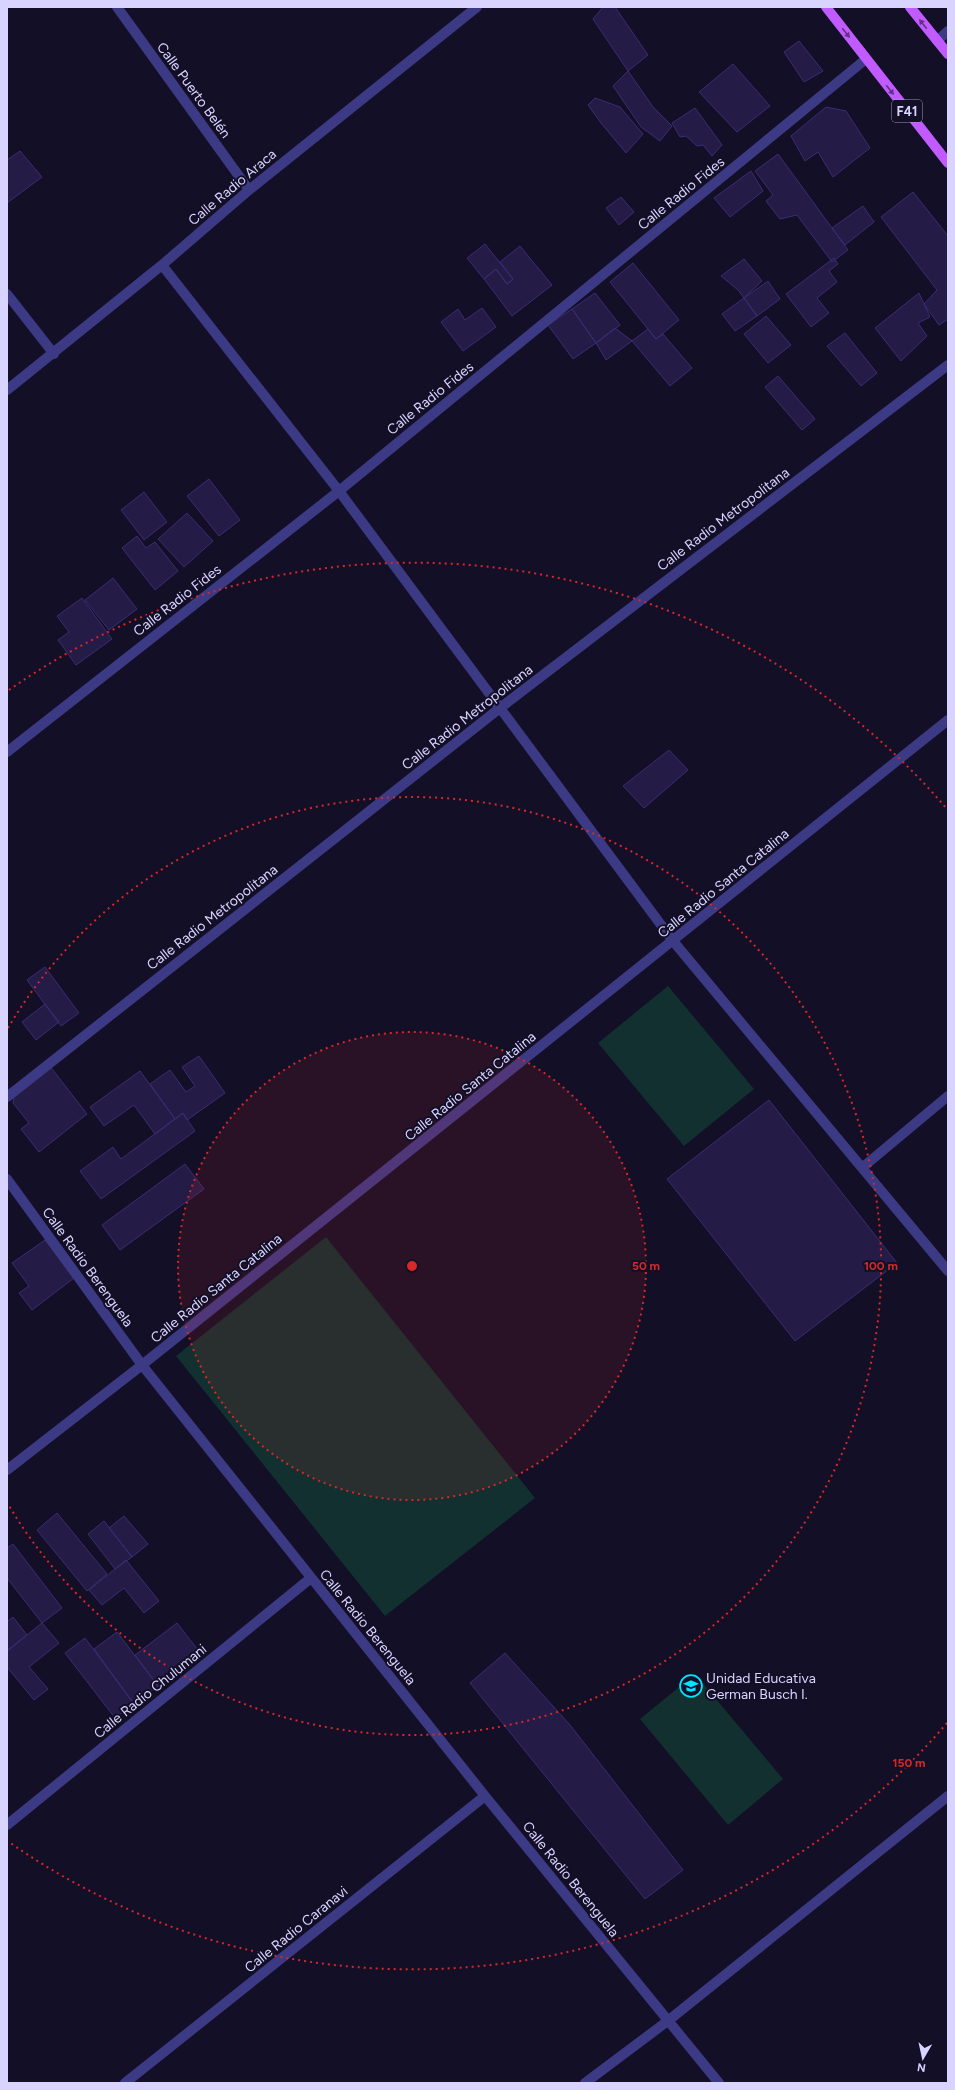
<svg xmlns="http://www.w3.org/2000/svg" width="955" height="2090" viewBox="0 0 955 2090" font-family="Figtree,sans-serif">
<style>
.green{fill:#12302f}
.building{fill:#241b47;stroke:#3b2d73}
.lines{fill:none;stroke-linecap:round;stroke-linejoin:round}
.minor{stroke:#3d3a85;stroke-width:10}
.tertiary{stroke:#3d3a85;stroke-width:10}
.primary{stroke:#c25bff;stroke-width:10}
.oneway{fill:#623188}
.ring{fill:none;stroke:#d62828;stroke-width:2;stroke-dasharray:2 4}
.labels{text-anchor:middle;stroke-width:4;stroke-linejoin:round;paint-order:stroke}
.shield{fill:#130f26;stroke:#9e99be;stroke-width:1}
.shield-label{font-size:13px;font-weight:bold;fill:#d9d4ff}
.street-label{font-size:14px;fill:#d9d4ff;stroke:#130f26}
.poi-label{font-size:14px;fill:#d9d4ff;stroke:#130f26;text-anchor:start}
.centre{fill:#d62828;stroke:#130f26;stroke-width:2}
.ring-label{font-size:12px;text-anchor:middle;font-weight:bold;fill:#d62828;stroke:#130f26;stroke-width:4;stroke-linejoin:round;paint-order:stroke}
</style>
<rect width="100%" height="100%" fill="#130f26"/>
<path class="green" d="M 668,986 L 754,1089 L 684,1146 L 598,1043 Z
M 326,1237 L 535,1498 L 385,1616 L 176,1356 Z
M 695,1674 L 783,1779 L 728,1825 L 640,1719 Z"/>
<path class="building" d="M 603,7 L 615,7 L 648,55 L 628,71 L 593,19 Z
M 799,41 L 823,71 L 804,82 L 784,52 Z
M 733,64 L 770,106 L 737,132 L 699,92 Z
M 628,71 L 653,107 L 672,126 L 660,141 L 641,127 L 613,86 Z
M 595,98 L 620,107 L 643,134 L 626,153 L 601,123 L 588,105 Z
M 826,107 L 846,111 L 870,148 L 833,177 L 818,152 L 805,161 L 791,136 Z
M 695,108 L 722,145 L 712,156 L 703,145 L 697,146 L 686,136 L 680,137 L 672,123 Z
M 20,151 L 42,177 L 7,203 L 7,160 Z
M 778,154 L 848,250 L 832,262 L 797,215 L 780,219 L 766,201 L 773,195 L 755,171 Z
M 751,171 L 763,191 L 730,217 L 714,198 Z
M 913,192 L 948,236 L 948,319 L 939,325 L 924,304 L 937,290 L 881,217 Z
M 621,197 L 634,212 L 619,225 L 606,208 Z
M 863,206 L 874,222 L 845,245 L 832,228 Z
M 485,244 L 513,279 L 507,284 L 496,269 L 484,279 L 467,258 Z
M 520,246 L 552,285 L 512,316 L 484,279 L 496,269 L 507,284 L 513,279 L 500,262 Z
M 834,258 L 838,264 L 829,271 L 837,282 L 817,298 L 829,313 L 811,327 L 786,294 Z
M 744,259 L 762,281 L 744,298 L 738,290 L 721,276 Z
M 633,263 L 679,320 L 656,339 L 610,282 Z
M 768,281 L 780,299 L 757,316 L 744,298 Z
M 595,293 L 620,325 L 596,343 L 572,309 Z
M 919,293 L 930,317 L 918,323 L 927,336 L 901,361 L 875,328 Z
M 744,298 L 757,316 L 735,331 L 722,314 Z
M 482,308 L 496,327 L 463,351 L 441,322 L 458,309 L 465,320 Z
M 572,309 L 596,343 L 573,359 L 548,325 Z
M 766,316 L 791,345 L 768,363 L 744,334 Z
M 615,328 L 632,341 L 606,360 L 596,343 Z
M 648,329 L 656,339 L 663,334 L 692,368 L 670,386 L 632,341 Z
M 845,333 L 877,373 L 861,386 L 827,346 Z
M 778,376 L 815,419 L 802,430 L 765,387 Z
M 209,479 L 240,520 L 219,536 L 187,496 Z
M 144,492 L 167,522 L 144,540 L 121,510 Z
M 187,513 L 213,541 L 184,567 L 158,539 Z
M 137,536 L 146,548 L 155,542 L 178,571 L 155,590 L 122,548 Z
M 113,578 L 137,609 L 109,630 L 85,600 Z
M 82,598 L 112,639 L 76,665 L 58,640 L 69,632 L 57,616 Z
M 669,750 L 688,770 L 644,808 L 623,786 Z
M 45,967 L 79,1013 L 61,1026 L 27,980 Z
M 45,1004 L 59,1022 L 36,1040 L 22,1022 Z
M 199,1056 L 225,1093 L 187,1120 L 183,1113 L 175,1119 L 150,1084 L 170,1070 L 186,1092 L 195,1086 L 182,1067 Z
M 49,1065 L 87,1114 L 39,1152 L 21,1129 L 29,1123 L 13,1103 L 15,1092 Z
M 140,1071 L 175,1119 L 155,1134 L 134,1105 L 104,1126 L 90,1107 Z
M 769,1100 L 897,1263 L 795,1341 L 667,1179 Z
M 183,1113 L 195,1131 L 101,1199 L 80,1171 L 113,1147 L 121,1159 Z
M 185,1164 L 204,1189 L 120,1250 L 102,1225 Z
M 45,1240 L 74,1278 L 32,1310 L 19,1293 L 29,1286 L 12,1263 Z
M 57,1513 L 107,1574 L 87,1591 L 37,1530 Z
M 124,1516 L 148,1544 L 132,1557 L 109,1528 Z
M 104,1521 L 132,1557 L 115,1569 L 88,1534 Z
M 13,1544 L 62,1608 L 42,1623 L 7,1578 L 7,1548 Z
M 126,1560 L 159,1601 L 144,1613 L 124,1588 L 102,1605 L 89,1590 Z
M 13,1617 L 27,1635 L 7,1651 L 7,1622 Z
M 42,1623 L 59,1643 L 29,1667 L 48,1689 L 34,1700 L 7,1667 L 7,1651 Z
M 177,1623 L 201,1654 L 158,1686 L 135,1655 Z
M 117,1632 L 158,1686 L 134,1704 L 94,1649 Z
M 85,1638 L 134,1704 L 115,1718 L 65,1653 Z
M 505,1653 L 570,1725 L 683,1870 L 645,1899 L 470,1683 Z"/>
<g class="lines">
<path class="minor" d="M 117,7 L 249,190
M 937,41 L 948,31
M 162,265 L 339,491 L 673,941 L 948,1271
M 7,294 L 54,354
M 7,390 L 162,265 L 249,190 L 477,7
M 7,752 L 339,491 L 866,59
M 7,1097 L 500,708 L 948,365
M 863,1167 L 948,1096
M 7,1179 L 142,1365 L 485,1796 L 719,2083
M 7,1470 L 142,1365 L 948,720
M 7,1825 L 311,1578
M 125,2083 L 485,1796"/>
<path class="tertiary" d="M 585,2083 L 669,2020 L 948,1796"/>
<path class="primary" d="M 826,7 L 948,163
M 910,7 L 948,54"/>
</g>
<defs><path id="oneway-solid" d="M-6-.8H1V-3.2L6.5 0L1 3.2V.8H-6Z"/></defs>
<g class="oneway">
<use href="#oneway-solid" transform="translate(923 24) rotate(-128)"/>
<use href="#oneway-solid" transform="translate(846 33) rotate(52)"/>
<use href="#oneway-solid" transform="translate(890 90) rotate(52)"/>
</g>
<circle cx="412" cy="1266" r="234" fill="#d62828" fill-opacity=".12"/>
<g class="ring">
<circle cx="412" cy="1266" r="234"/>
<path d="M8 1028A469 469 0 1 1 8 1504"/>
<path d="M947 1723A703 703 0 0 1 9 1842M9 690A703 703 0 0 1 947 809"/>
</g>
<defs>
<g id="school-ring" transform="scale(1.15)"><circle r="9.5" fill="#130f26" stroke="#00e5ff" stroke-width="1.5"/><path d="M0-5L7-2L0 1L-7-2ZM-4 1L0 2.5L4 1V4Q0 6-4 4Z" fill="#00e5ff"/></g>
</defs>
<g fill-rule="evenodd">
<use href="#school-ring" x="691" y="1686"/>
</g>
<g class="labels">
<rect class="shield" x="892" y="100" width="30" height="22" rx="3"/>
<g class="shield-label">
<text x="907" y="116">F41</text>
</g>
<g class="street-label">
<text transform="translate(194 90) rotate(54)" y="5">Calle Puerto Belén</text>
<text transform="translate(232 187) rotate(-40)" y="5">Calle Radio Araca</text>
<text transform="translate(681 193) rotate(-39)" y="5">Calle Radio Fides</text>
<text transform="translate(430 398) rotate(-39)" y="5">Calle Radio Fides</text>
<text transform="translate(723 519) rotate(-37)" y="5">Calle Radio Metropolitana</text>
<text transform="translate(177 600) rotate(-38)" y="5">Calle Radio Fides</text>
<text transform="translate(467 717) rotate(-38)" y="5">Calle Radio Metropolitana</text>
<text transform="translate(723 883) rotate(-39)" y="5">Calle Radio Santa Catalina</text>
<text transform="translate(212 917) rotate(-38)" y="5">Calle Radio Metropolitana</text>
<text transform="translate(470 1086) rotate(-39)" y="5">Calle Radio Santa Catalina</text>
<text transform="translate(88 1267) rotate(54)" y="5">Calle Radio Berenguela</text>
<text transform="translate(216 1288) rotate(-39)" y="5">Calle Radio Santa Catalina</text>
<text transform="translate(368 1627) rotate(51)" y="5">Calle Radio Berenguela</text>
<text transform="translate(150 1691) rotate(-39)" y="5">Calle Radio Chulumani</text>
<text transform="translate(571 1879) rotate(51)" y="5">Calle Radio Berenguela</text>
<text transform="translate(296 1929) rotate(-39)" y="5">Calle Radio Caranavi</text>
</g>
<g class="poi-label">
<text x="706" y="1683">Unidad Educativa<tspan x="706" dy="16">German Busch I.</tspan></text>
</g>
</g>
<circle cx="412" cy="1266" r="6" class="centre"/>
<g class="ring-label">
<text x="646" y="1270">50 m</text>
<text x="881" y="1270">100 m</text>
<text x="909" y="1767">150 m</text>
</g>
<rect width="955" height="2090" fill="none" stroke="#d9d4ff" stroke-width="16"/>
<g transform="translate(923 2058) rotate(189)" stroke="#130f26" stroke-width="3" paint-order="stroke">
<path d="M0-3L7 15L0 10L-7 15Z" fill="#d9d4ff"/>
<text y="-6" font-size="11" font-weight="bold" text-anchor="middle" fill="#d9d4ff">N</text>
</g>
</svg>
